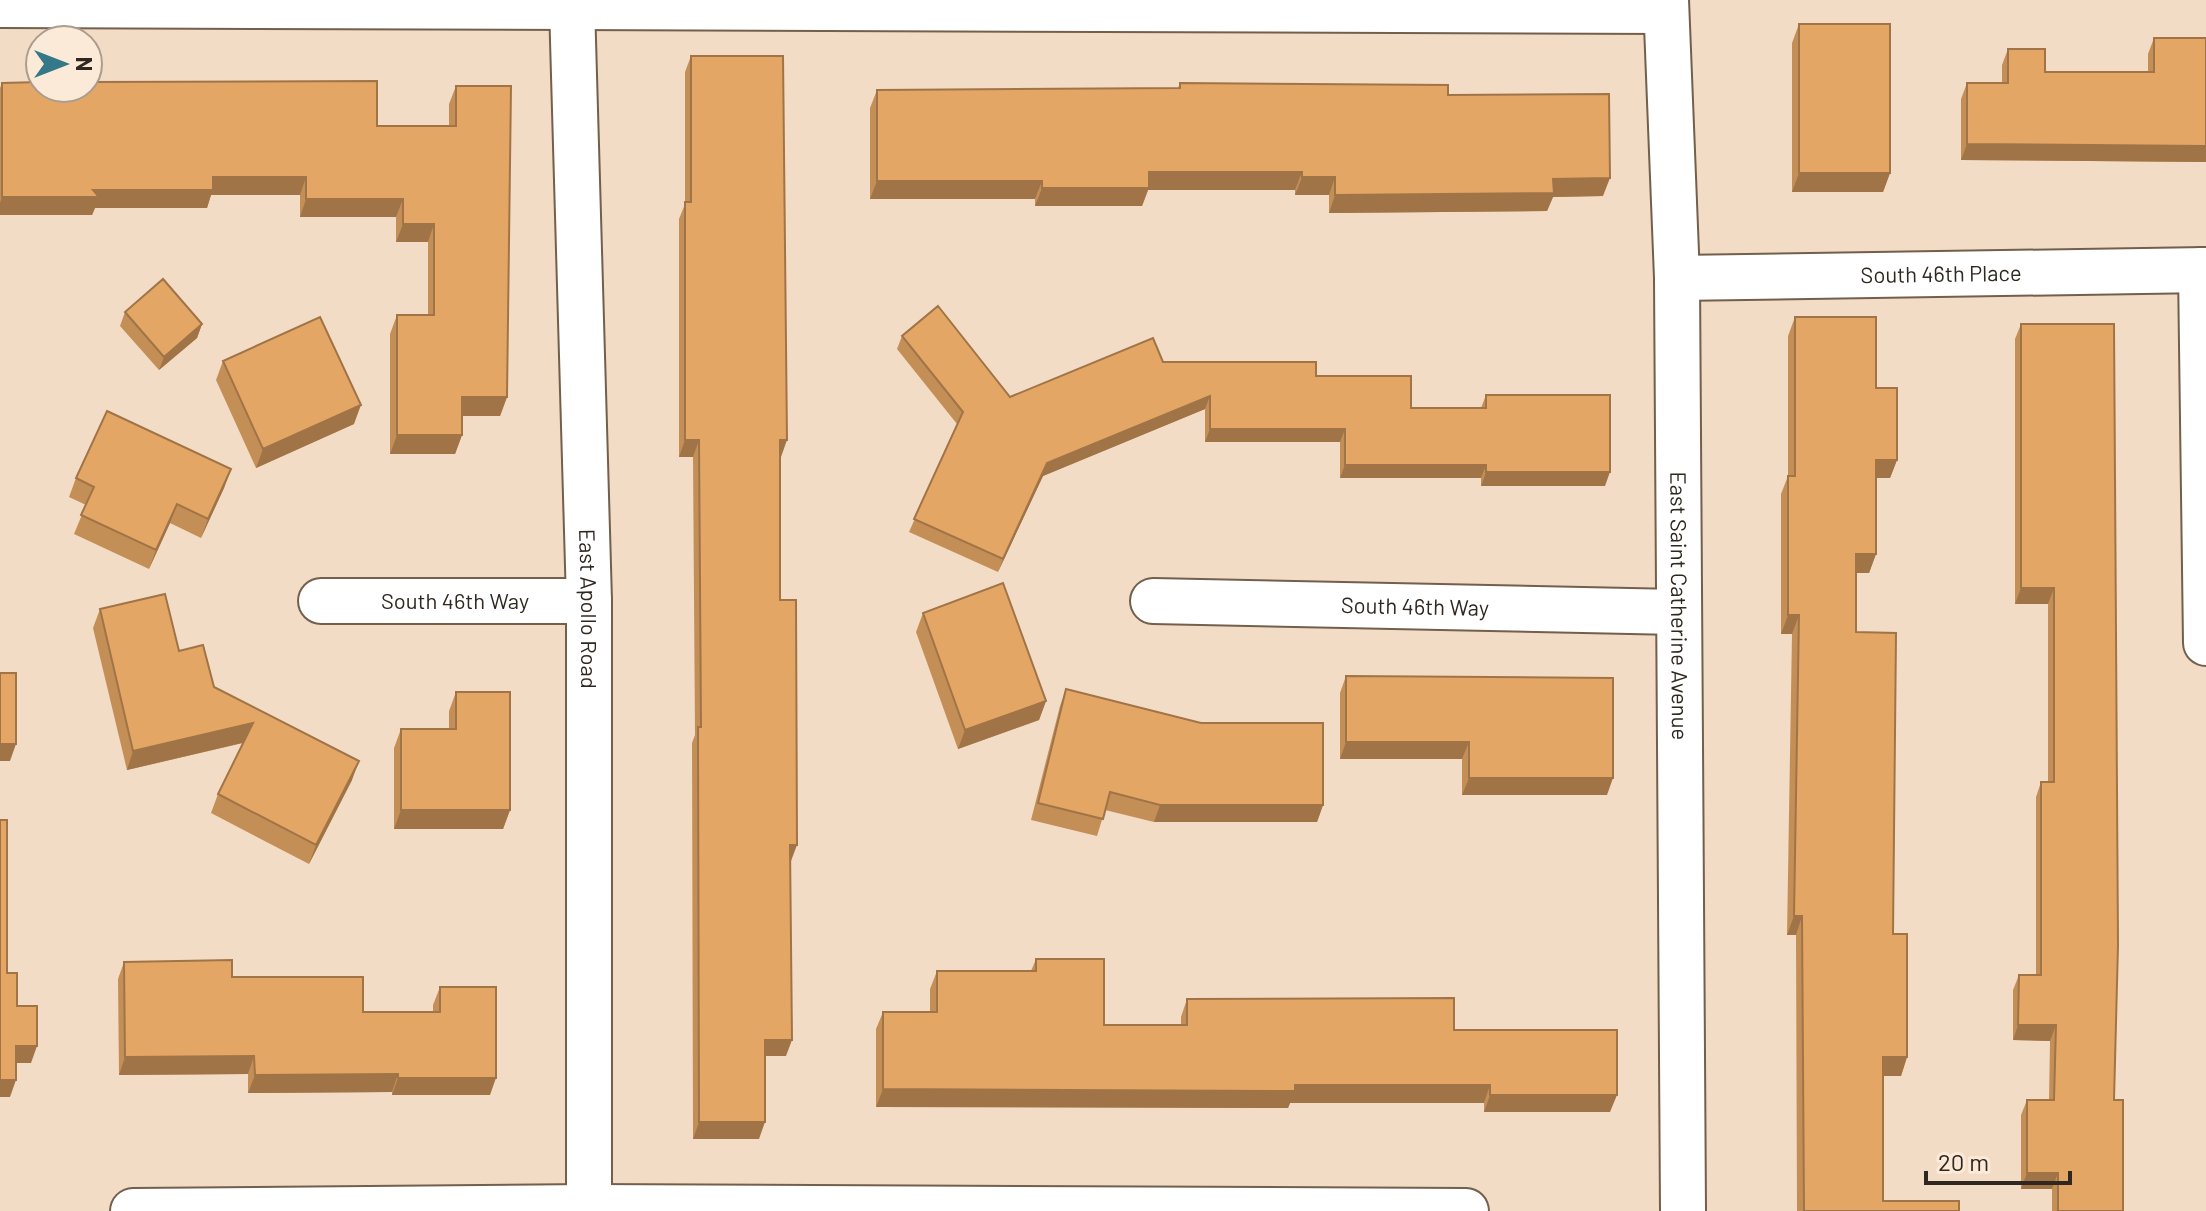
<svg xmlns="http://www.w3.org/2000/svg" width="2206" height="1211" viewBox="0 0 2206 1211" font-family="Barlow,sans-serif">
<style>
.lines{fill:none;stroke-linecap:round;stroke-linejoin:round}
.street-casing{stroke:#725f4c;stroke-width:48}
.street{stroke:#fff;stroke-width:44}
.wall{fill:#c48f57}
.shaded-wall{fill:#a07447}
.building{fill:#e4a665;stroke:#a07447;stroke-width:2}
.labels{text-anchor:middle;stroke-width:7;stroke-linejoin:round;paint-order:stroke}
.street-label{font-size:22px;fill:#302820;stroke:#fcead8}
</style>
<rect width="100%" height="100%" fill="#f2dcc6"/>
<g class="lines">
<g class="street-casing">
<g id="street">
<path id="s1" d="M 1666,0 L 1677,278 L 1683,1211"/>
<path d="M 0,5 L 1666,11"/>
<path id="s2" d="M 572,5 L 589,601 L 589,1211"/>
<path d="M 2201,270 L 2206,643"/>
<path id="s3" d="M 1677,278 L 2206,270"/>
<path id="s4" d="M 321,601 L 589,601"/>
<path id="s5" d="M 1153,601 L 1677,612"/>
<path d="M 133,1211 L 589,1207 L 1466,1211"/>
</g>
</g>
<use href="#street" class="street"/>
</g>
<path class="wall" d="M 1799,24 L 1890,173 L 1883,192 L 1792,192 L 1792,43 Z
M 2154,38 L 2206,38 L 2206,162 L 1961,160 L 1961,99 L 1967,83 L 2002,83 L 2002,65 L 2008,49 L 2045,72 L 2148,72 L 2148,54 Z
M 691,56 L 781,457 L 780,457 L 780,600 L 791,861 L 790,861 L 786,1056 L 765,1056 L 759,1139 L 693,1139 L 692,743 L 695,735 L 693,457 L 679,457 L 679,219 L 685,204 L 685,72 Z
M 2,83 L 377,126 L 449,126 L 449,104 L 456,86 L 507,397 L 500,416 L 462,416 L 462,435 L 455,454 L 390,454 L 390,334 L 397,315 L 428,315 L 428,242 L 396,242 L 396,217 L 300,217 L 300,195 L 211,195 L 207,208 L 95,208 L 92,215 L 0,215 L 0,88 Z
M 1180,83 L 1448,95 L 1603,196 L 1553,197 L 1547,211 L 1329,213 L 1329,195 L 1295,195 L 1295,190 L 1148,190 L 1142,206 L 1035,206 L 1035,199 L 870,199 L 870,108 L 877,90 L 1178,88 Z
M 125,312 L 202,324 L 197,338 L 159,370 L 120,326 Z
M 1795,317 L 1876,388 L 1897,460 L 1890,478 L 1876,478 L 1876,554 L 1869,573 L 1856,573 L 1856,632 L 1907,1057 L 1901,1076 L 1883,1076 L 1883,1201 L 1959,1211 L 1797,1211 L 1796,935 L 1787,935 L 1792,634 L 1781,634 L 1781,494 L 1788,476 L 1788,336 Z
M 2021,324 L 2114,324 L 2114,1100 L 2123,1211 L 2052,1211 L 2052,1189 L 2021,1189 L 2021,1115 L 2027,1100 L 2049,1100 L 2050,1041 L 2013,1040 L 2013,990 L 2019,975 L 2036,975 L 2036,797 L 2041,782 L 2048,782 L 2048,604 L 2015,604 L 2015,339 Z
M 902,336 L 1010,397 L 1163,362 L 1316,376 L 1411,408 L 1481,408 L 1486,395 L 1605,486 L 1481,486 L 1481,478 L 1340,478 L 1340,442 L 1205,442 L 1205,409 L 1043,476 L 998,572 L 909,532 L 957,424 L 897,349 Z
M 223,361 L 354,424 L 256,468 L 216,380 Z
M 231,469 L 224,488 L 201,538 L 170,523 L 149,569 L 74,534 L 86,505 L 69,497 L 76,478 Z
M 100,609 L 179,651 L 214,687 L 352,780 L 309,864 L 211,813 L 218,794 L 243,743 L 127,770 L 93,628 Z
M 923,613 L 1046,701 L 1039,720 L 958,749 L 916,632 Z
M 1346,676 L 1607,795 L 1462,795 L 1462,759 L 1340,759 L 1340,693 Z
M 1066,689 L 1201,723 L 1323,805 L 1317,822 L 1154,822 L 1105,810 L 1097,836 L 1031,820 L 1060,706 Z
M 456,692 L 510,810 L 503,829 L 394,829 L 394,748 L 401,729 L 449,729 L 449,711 Z
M 1036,959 L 1104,1025 L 1181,1025 L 1181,1017 L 1187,999 L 1454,1030 L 1610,1112 L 1484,1112 L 1484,1103 L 1290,1103 L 1288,1108 L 876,1107 L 876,1029 L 883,1012 L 930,1012 L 930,989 L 937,971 L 1031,971 Z
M 124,962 L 232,977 L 363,1012 L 433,1012 L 433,1005 L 440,987 L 490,1095 L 392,1095 L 392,1092 L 248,1093 L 248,1074 L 119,1075 L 118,979 Z"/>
<path class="shaded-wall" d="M 1967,144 L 2206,146 L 2206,162 L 1961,160 Z
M 1149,172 L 1302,172 L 1295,190 L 1148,190 L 1142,206 L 1035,206 L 1042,188 Z
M 1799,173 L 1890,173 L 1883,192 L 1792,192 Z
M 213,177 L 306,177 L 300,195 L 211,195 L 207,208 L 95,208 L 92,215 L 0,215 L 0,203 L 2,197 L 93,190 Z
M 1302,177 L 1335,177 L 1329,195 L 1295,195 Z
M 1610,178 L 1603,196 L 1553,197 L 1547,211 L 1329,213 L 1335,195 L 1553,179 Z
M 877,181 L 1042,181 L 1035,199 L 870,199 Z
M 306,199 L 403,199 L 396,217 L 300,217 Z
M 403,224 L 434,224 L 428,242 L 396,242 Z
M 202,324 L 197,338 L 159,370 L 164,357 Z
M 1210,396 L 1205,409 L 1043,476 L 998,572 L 1003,559 L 1047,463 Z
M 462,397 L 507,397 L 500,416 L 455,416 Z
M 361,405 L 354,424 L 256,468 L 263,449 Z
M 1210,429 L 1345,429 L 1340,442 L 1205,442 Z
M 397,435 L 462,435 L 455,454 L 390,454 Z
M 685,440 L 699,440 L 693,457 L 679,457 Z
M 780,440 L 787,440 L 781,457 L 774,457 Z
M 1876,460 L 1897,460 L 1890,478 L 1869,478 Z
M 1345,465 L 1486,465 L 1481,478 L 1340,478 Z
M 231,469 L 224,488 L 201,538 L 208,519 Z
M 1486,472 L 1610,472 L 1605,486 L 1481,486 Z
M 177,504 L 170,523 L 149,569 L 156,550 Z
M 1856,554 L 1876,554 L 1869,573 L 1849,573 Z
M 2021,588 L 2054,588 L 2048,604 L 2015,604 Z
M 1788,615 L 1799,615 L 1792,634 L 1781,634 Z
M 1046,701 L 1039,720 L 958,749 L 965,730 Z
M 253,723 L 246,742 L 127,770 L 133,751 Z
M 1346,742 L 1469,742 L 1462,759 L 1340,759 Z
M 0,744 L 16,744 L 10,761 L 0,761 Z
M 359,761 L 352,780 L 309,864 L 316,845 Z
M 1469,778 L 1613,778 L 1607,795 L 1462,795 Z
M 1160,805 L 1323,805 L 1317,822 L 1154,822 Z
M 401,810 L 510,810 L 503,829 L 394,829 Z
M 790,845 L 797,845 L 791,861 L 784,861 Z
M 1794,916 L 1802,916 L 1796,935 L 1787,935 Z
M 2018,1025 L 2056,1025 L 2050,1041 L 2013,1040 Z
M 765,1040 L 792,1040 L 786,1056 L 759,1056 Z
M 16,1046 L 37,1046 L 31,1063 L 10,1063 Z
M 254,1056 L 248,1074 L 119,1075 L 125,1057 Z
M 1883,1057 L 1907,1057 L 1901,1076 L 1876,1076 Z
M 398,1074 L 392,1092 L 248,1093 L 255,1075 Z
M 398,1078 L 496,1078 L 490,1095 L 392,1095 Z
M 0,1080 L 16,1080 L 10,1097 L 0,1097 Z
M 1295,1085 L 1490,1085 L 1484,1103 L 1290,1103 L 1288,1108 L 876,1107 L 883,1089 Z
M 1490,1095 L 1617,1095 L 1610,1112 L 1484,1112 Z
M 699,1122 L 765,1122 L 759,1139 L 693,1139 Z
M 2027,1173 L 2058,1173 L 2052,1189 L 2021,1189 Z"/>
<path class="building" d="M 1799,24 L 1890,24 L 1890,173 L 1799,173 Z
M 2154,38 L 2206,38 L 2206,146 L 1967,144 L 1967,83 L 2008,83 L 2008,49 L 2045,49 L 2045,72 L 2154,72 Z
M 691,56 L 783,56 L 787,440 L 780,440 L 780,600 L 796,600 L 797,845 L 790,845 L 792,1040 L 765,1040 L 765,1122 L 699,1122 L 698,727 L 701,727 L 699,440 L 685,440 L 685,202 L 691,202 Z
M 377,81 L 377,126 L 456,126 L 456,86 L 511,86 L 507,397 L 462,397 L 462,435 L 397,435 L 397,315 L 434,315 L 434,224 L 403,224 L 403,199 L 306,199 L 306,177 L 213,177 L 213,190 L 93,190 L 99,197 L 2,197 L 2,83 L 40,82 L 40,88 L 88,88 L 88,82 Z
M 1180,83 L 1448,85 L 1448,95 L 1609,94 L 1610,178 L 1553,179 L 1554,193 L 1335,195 L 1335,177 L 1302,177 L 1302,172 L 1149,172 L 1149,188 L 1042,188 L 1042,181 L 877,181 L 877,90 L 1180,88 Z
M 163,279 L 202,324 L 164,357 L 125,312 Z
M 938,306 L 1010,397 L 1153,338 L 1163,362 L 1316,362 L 1316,376 L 1411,376 L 1411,408 L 1486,408 L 1486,395 L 1610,395 L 1610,472 L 1486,472 L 1486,465 L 1345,465 L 1345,429 L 1210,429 L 1210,396 L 1047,463 L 1003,559 L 914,519 L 963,412 L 902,336 Z
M 320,317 L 361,405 L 263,449 L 223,361 Z
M 1795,317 L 1876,317 L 1876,388 L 1897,388 L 1897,460 L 1876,460 L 1876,554 L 1856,554 L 1856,632 L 1896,633 L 1893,934 L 1907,934 L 1907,1057 L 1883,1057 L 1883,1201 L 1959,1201 L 1959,1211 L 1804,1211 L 1802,916 L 1794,916 L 1799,615 L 1788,615 L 1788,476 L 1795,476 Z
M 2021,324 L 2114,324 L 2118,945 L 2114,1100 L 2123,1100 L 2123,1211 L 2058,1211 L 2058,1173 L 2027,1173 L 2027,1100 L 2054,1100 L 2056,1025 L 2018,1025 L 2019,975 L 2041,975 L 2041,782 L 2054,782 L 2054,588 L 2021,588 Z
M 107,411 L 231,469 L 208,519 L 177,504 L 156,550 L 81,515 L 94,487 L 76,478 Z
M 1003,583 L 1046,701 L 965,730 L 923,613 Z
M 165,594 L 179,651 L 203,645 L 214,687 L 359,761 L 316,845 L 218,794 L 253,723 L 133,751 L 100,609 Z
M 0,673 L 16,673 L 16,744 L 0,744 Z
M 1346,676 L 1613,678 L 1613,778 L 1469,778 L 1469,742 L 1346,742 Z
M 1066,689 L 1201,723 L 1323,723 L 1323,805 L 1160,805 L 1110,792 L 1103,819 L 1038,803 Z
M 456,692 L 510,692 L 510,810 L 401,810 L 401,729 L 456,729 Z
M 0,820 L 7,820 L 7,973 L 17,973 L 17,1006 L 37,1006 L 37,1046 L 16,1046 L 16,1080 L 0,1080 Z
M 1036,959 L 1104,959 L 1104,1025 L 1187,1025 L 1187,999 L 1454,998 L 1454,1030 L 1617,1030 L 1617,1095 L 1490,1095 L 1490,1085 L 1295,1085 L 1295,1091 L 883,1089 L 883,1012 L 937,1012 L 937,971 L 1036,971 Z
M 232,960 L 232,977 L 363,977 L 363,1012 L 440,1012 L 440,987 L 496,987 L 496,1078 L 398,1078 L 398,1074 L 255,1075 L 254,1056 L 125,1057 L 124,962 Z"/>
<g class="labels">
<g class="street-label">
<text dy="8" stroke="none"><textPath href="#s3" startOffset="264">South 46th Place</textPath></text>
<text dy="8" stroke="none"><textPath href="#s4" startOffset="134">South 46th Way</textPath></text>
<text dy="8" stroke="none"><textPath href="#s1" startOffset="606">East Saint Catherine Avenue</textPath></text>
<text dy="8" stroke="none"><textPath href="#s5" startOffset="262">South 46th Way</textPath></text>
<text dy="8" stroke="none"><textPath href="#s2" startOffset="604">East Apollo Road</textPath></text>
</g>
</g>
<g transform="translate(64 64) rotate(90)"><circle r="38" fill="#fcead8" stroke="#aa9c8e" stroke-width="2"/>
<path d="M0-6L14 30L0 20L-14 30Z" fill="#357889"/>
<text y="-12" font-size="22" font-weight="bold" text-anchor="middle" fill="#302820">N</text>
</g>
<path d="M1926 1171v12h144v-12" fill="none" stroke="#302820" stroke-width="4"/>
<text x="1938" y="1171" font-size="24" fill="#302820" stroke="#fcead8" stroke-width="6" paint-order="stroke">20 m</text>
</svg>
